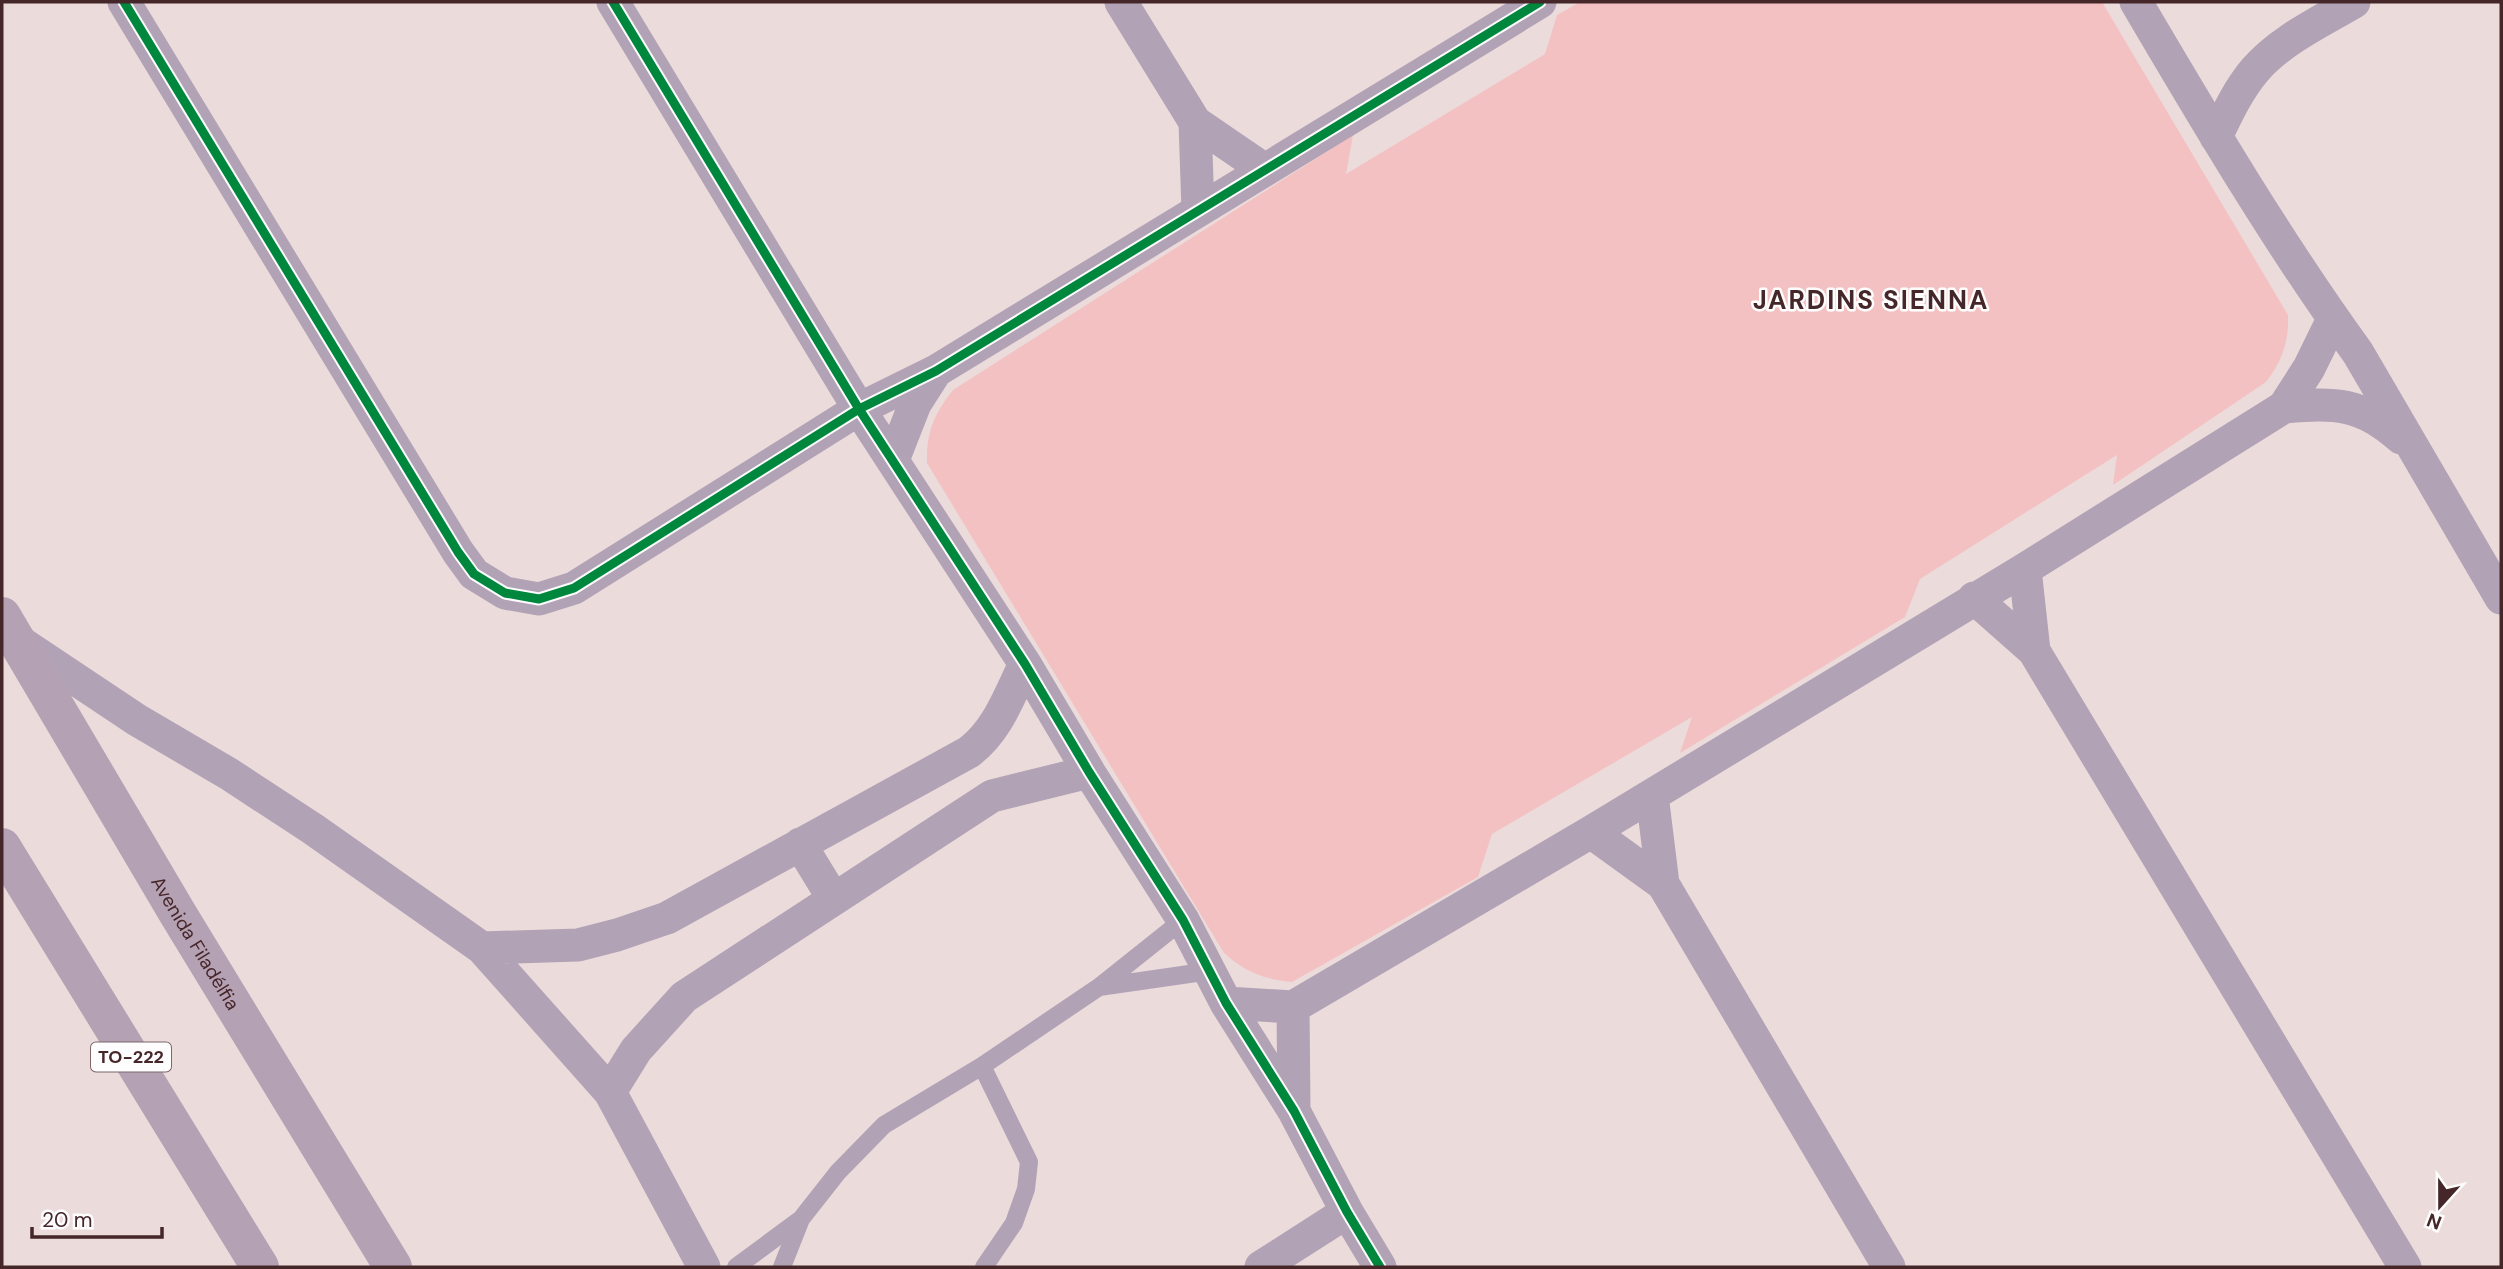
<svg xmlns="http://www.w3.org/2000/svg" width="2503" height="1269" viewBox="0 0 2503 1269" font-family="'DM Sans',sans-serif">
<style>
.green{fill:#f4c1c3}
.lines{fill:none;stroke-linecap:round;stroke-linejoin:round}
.lane{stroke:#b1a2b5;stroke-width:18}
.street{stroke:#b1a2b5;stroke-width:33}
.primary{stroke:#b5a1b4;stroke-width:38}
.cycleway-casing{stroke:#fdfdfd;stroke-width:13}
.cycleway{stroke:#00873e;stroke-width:9}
.labels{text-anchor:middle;stroke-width:5;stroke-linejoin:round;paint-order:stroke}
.shield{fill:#fdfdfd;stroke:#7d6769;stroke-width:2}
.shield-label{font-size:18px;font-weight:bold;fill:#462729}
.street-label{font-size:19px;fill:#462729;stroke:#fdfdfd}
.district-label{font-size:26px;font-weight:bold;letter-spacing:2px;fill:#462729;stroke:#fdfdfd}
</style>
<rect width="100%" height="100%" fill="#ecdbdb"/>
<path class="green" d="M 1580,2 L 2102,2 L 2288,315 C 2289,342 2282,361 2266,382 L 2113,485 L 2117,455 L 1920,579 L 1905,617 L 1680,753 L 1692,717 L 1492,834 L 1478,877 L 1292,982 C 1263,979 1245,972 1224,953 L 927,463 C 926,433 934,414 953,390 L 1353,135 L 1346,174 L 1545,54 L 1557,15 Z"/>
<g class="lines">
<path class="lane" d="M 1099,987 L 1210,971
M 982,1066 L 1029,1162 L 1026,1189 L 1014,1223 L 984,1267
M 736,1267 L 801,1219 L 838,1172 L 884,1125 L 982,1066 L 1099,987 L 1183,920
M 782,1267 L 801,1219"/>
<path class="street" d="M 124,2 L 458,552 L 474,574 L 505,593 L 539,599 L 574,588 L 859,409 L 936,371 L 1540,2
M 613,2 L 859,409 L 1025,664 L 1089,772 L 1183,920 L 1226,1003 L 1294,1111 L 1347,1212 L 1380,1267
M 1121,2 L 1195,122 L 1265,170
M 2136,2 C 2206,121 2277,241 2358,353 L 2501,598
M 1195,122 L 1198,211
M 2216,137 C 2227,114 2238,90 2255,70 C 2281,40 2320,22 2354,2
M 2284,407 C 2335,403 2361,402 2401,438
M 893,460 L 915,404 L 936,371
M 2025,569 L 2034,651
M 1974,598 L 2034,651 L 2405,1267
M 17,640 L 137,720 L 229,774 L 313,829 L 482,948 L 610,1092 L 704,1267
M 1652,795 L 1663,884
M 1591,832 L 1663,884 L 1889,1267
M 800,844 L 833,898
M 482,948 L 578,945 L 617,935 L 667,918 L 969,752 C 998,730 1009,696 1025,664
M 1226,1003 L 1293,1007 L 1591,832 L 2025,569 L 2284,407 L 2309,368 L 2333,319
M 1293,1007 L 1294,1111
M 610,1092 L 636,1050 L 684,997 L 992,796 L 1089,772
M 1261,1267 L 1347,1212"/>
<g class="primary">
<path id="s1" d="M 2,616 L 178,914 L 393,1267"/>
<path d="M 2,847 L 260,1267"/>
</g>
<g class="cycleway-casing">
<path id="cycleway" d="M 124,2 L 458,552 L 474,574 L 505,593 L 539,599 L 574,588 L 859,409 L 936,371 L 1540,2
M 613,2 L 859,409 L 1025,664 L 1089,772 L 1183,920 L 1226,1003 L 1294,1111 L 1347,1212 L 1380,1267"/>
</g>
<use href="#cycleway" class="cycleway"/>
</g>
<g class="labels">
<rect class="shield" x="91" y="1042.5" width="80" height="29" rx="5"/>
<g class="shield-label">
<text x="131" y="1063">TO-222</text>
</g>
<g class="street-label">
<text dy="7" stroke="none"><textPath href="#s1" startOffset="380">Avenida Filadélfia</textPath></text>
</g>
<g class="district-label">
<text x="1871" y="309">JARDINS SIENNA</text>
</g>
</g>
<rect width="2503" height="1269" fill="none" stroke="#462729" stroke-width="7"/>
<g transform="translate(2440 1206) rotate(201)" stroke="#fdfdfd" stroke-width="5" paint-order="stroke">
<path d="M0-5L12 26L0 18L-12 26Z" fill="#462729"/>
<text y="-10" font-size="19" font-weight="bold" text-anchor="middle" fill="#462729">N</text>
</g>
<path d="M32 1227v10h130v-10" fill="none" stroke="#462729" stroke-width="3.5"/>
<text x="42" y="1227" font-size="21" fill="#462729" stroke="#fdfdfd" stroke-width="5" paint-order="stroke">20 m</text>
</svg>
